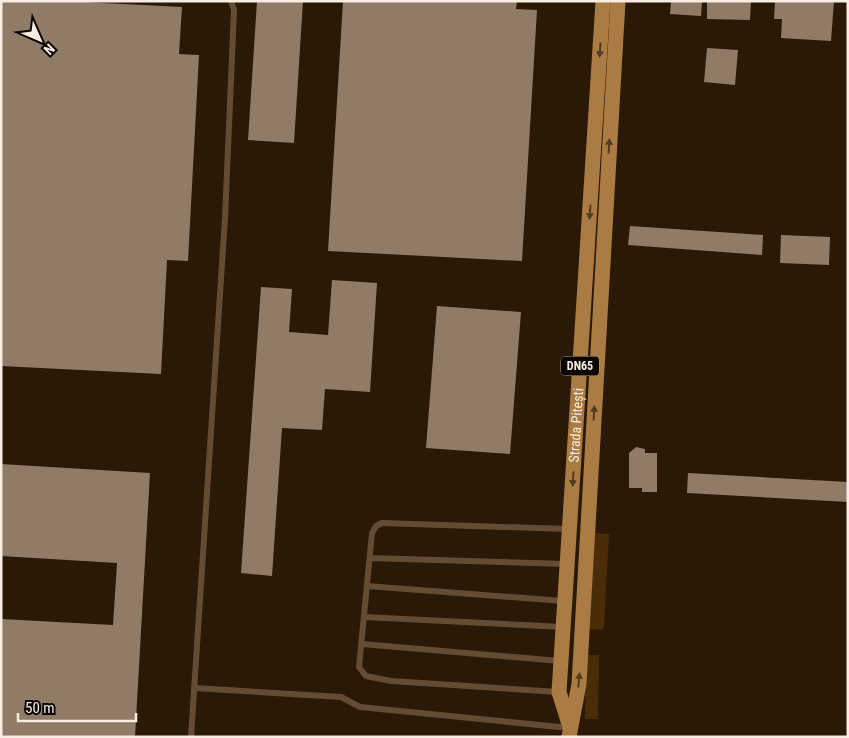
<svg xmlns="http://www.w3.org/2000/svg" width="849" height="738" viewBox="0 0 849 738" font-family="'Roboto Condensed',sans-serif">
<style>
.green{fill:#4a2d06}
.building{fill:#8f7b66}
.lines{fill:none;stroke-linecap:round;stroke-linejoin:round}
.service{stroke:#634c33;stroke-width:6}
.primary{stroke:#aa7b43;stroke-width:15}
.oneway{fill:#533b1f}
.labels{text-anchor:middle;stroke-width:4;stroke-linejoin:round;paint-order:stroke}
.shield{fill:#0c0602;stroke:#b2a89e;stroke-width:1}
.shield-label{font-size:12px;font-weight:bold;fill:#f9ede1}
.street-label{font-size:14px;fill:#f9ede1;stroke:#0c0602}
</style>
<rect width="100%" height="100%" fill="#291906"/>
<path class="green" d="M 592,533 L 609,534 L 604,626 L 602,630 L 588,629 Z
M 586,655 L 599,655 L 598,719 L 585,719 Z"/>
<path class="building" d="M 1,1 L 64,1 L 182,7 L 179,54 L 199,55 L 188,261 L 167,260 L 161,374 L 1,366 Z
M 257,1 L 303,1 L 294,143 L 248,140 Z
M 343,1 L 517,1 L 516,9 L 537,10 L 522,261 L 328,251 Z
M 671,1 L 702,1 L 701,16 L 670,14 Z
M 707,1 L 751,1 L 750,20 L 707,19 Z
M 775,1 L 834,1 L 831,41 L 781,38 L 782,19 L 774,19 Z
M 707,48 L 738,50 L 735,85 L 704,82 Z
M 630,226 L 763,235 L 762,255 L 628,245 Z
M 781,235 L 830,237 L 829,265 L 780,263 Z
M 332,280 L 377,283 L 370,392 L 325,389 L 322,430 L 282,428 L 272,576 L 241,573 L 261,287 L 292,289 L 289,332 L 328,335 Z
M 437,306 L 521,312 L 510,454 L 426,448 Z
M 636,447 L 645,449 L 645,453 L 657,453 L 657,492 L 642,492 L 642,488 L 629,488 L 629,453 Z
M 1,464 L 150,473 L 135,737 L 1,737 L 1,619 L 113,625 L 117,563 L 1,556 Z
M 688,473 L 848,482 L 848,502 L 687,493 Z"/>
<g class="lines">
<path class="service" d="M 370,558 L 566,564
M 367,586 L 564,601
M 364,617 L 563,627
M 362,644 L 560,661
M 194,688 L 341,697 L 360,707 L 569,728
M 558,692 L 391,681 L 366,676 L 359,667 L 372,533 L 376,526 L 382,523 L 568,529
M 191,737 L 225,218 L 234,10 L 231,1"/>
<g class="primary">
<path id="s1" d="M 570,727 L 559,692 L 603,1"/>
<path d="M 569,737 L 579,684 L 618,1"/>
</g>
</g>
<defs><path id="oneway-solid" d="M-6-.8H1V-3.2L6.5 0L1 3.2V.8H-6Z" transform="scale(1.25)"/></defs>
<g class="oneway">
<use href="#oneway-solid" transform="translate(600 50) rotate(94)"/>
<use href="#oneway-solid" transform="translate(609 146) rotate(-87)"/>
<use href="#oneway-solid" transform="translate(590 212) rotate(94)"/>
<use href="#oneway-solid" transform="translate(594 413) rotate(-87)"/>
<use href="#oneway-solid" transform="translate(573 479) rotate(94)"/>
<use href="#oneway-solid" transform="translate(579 680) rotate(-84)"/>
</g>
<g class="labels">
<rect class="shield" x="561" y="356.5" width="38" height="19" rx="4"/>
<g class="shield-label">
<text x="580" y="370">DN65</text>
</g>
<g class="street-label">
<text dy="5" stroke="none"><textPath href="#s1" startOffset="304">Strada Pitești</textPath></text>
</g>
</g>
<rect width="849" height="738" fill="none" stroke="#f9ede1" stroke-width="5"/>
<g transform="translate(40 40) rotate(135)" stroke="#0c0602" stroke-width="4" paint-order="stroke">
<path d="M0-4L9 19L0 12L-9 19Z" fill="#f9ede1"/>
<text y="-8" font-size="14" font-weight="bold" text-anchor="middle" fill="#f9ede1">N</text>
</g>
<path d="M18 713v8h118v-8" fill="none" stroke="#f9ede1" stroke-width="2.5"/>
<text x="25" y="713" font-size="15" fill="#f9ede1" stroke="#0c0602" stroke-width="4" paint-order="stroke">50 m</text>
</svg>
